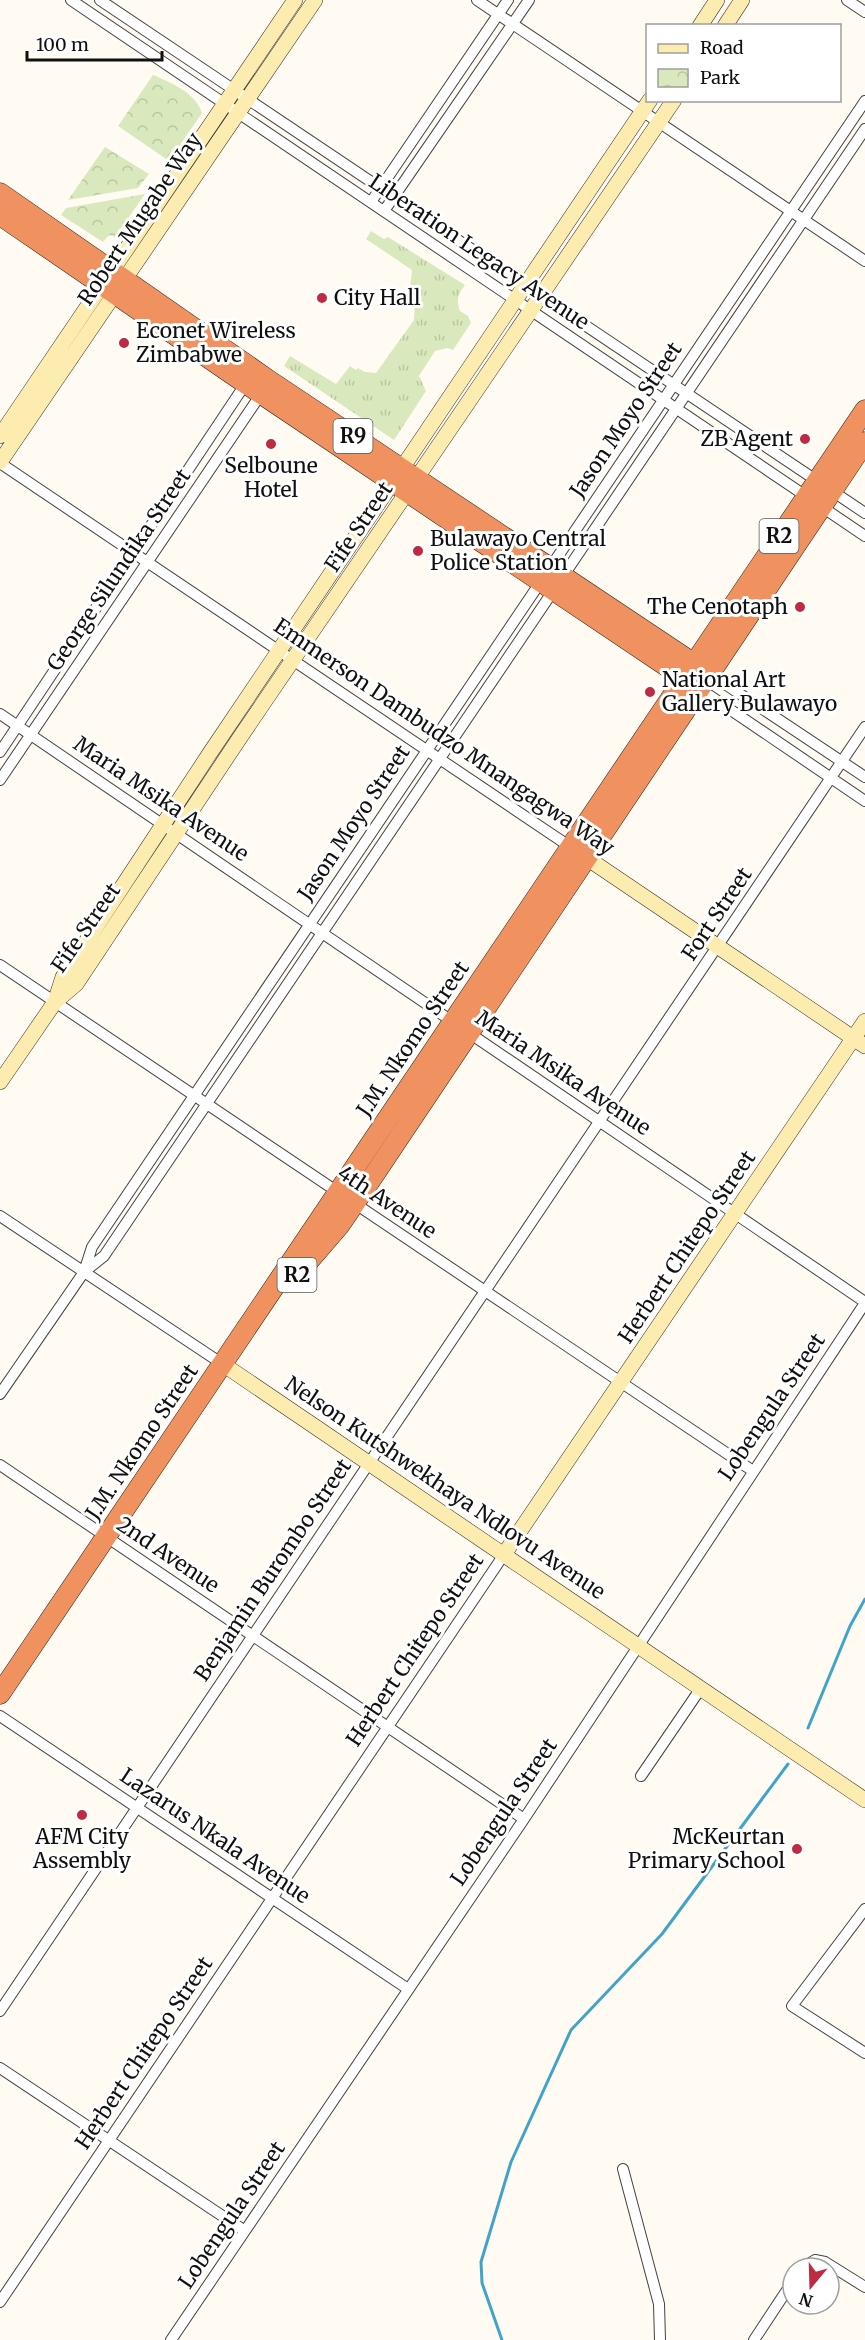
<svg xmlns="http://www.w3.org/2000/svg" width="865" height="2340" viewBox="0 0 865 2340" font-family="Merriweather,serif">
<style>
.grass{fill:url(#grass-tufts)}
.park{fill:url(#park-crowns)}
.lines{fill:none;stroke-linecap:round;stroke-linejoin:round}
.stream{stroke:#42a3ca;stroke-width:3}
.street-casing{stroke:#434343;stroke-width:12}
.secondary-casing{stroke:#323232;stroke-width:16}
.highway-casing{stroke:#212121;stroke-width:21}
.street{stroke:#fff;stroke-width:10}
.secondary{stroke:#fdecb0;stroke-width:15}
.highway{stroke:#f09260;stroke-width:20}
.poi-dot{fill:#be2a41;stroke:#fff;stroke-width:2}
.labels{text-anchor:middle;stroke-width:6;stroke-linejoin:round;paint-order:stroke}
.shield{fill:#fff;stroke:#585858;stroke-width:1.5}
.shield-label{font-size:20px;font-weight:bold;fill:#101010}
.street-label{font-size:21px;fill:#101010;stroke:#fff}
.poi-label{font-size:21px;fill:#101010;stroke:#fff;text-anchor:start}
</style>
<defs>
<pattern id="grass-tufts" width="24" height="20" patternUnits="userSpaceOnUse" patternTransform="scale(1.5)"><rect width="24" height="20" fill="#d9e9bd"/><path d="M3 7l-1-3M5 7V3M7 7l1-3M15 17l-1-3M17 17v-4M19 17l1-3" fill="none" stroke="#b9c7a1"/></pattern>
<pattern id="park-crowns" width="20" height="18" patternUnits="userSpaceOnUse" patternTransform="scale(1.5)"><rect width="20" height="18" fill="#d9e9bd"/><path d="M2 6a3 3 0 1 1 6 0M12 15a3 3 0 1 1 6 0" fill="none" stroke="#b9c7a1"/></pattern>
</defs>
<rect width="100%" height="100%" fill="#fffbf3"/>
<path class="grass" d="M 371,231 L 384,239 L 388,237 L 465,285 C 458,294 456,300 460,311 L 468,316 L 471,323 L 453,350 L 447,348 L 435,351 L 419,376 L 426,391 L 394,440 L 284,366 L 290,356 L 336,384 L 350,366 L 356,370 L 358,368 L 365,372 L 376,373 L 414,320 L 415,298 L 410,289 L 412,270 L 366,239 Z"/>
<path class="park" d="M 153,75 C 170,82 196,93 202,113 L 169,161 L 118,126 Z
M 105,147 L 149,174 L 138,188 L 68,200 Z
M 145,194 L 115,237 L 109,235 L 103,242 L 61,215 L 66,208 Z"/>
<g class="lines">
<path class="stream" d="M 808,1728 L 850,1626 L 865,1599
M 502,2340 L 482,2283 L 481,2262 L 511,2162 L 571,2030 L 662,1934 L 788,1764"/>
<g class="street-casing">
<path id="street" d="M 71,0 L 865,536
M 100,0 L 865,513
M 477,0 L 865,261
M 847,0 L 865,12
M 371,202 L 508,0
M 384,211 L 529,0
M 0,463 L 566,844
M 710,674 L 865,777
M 700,689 L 865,801
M 0,714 L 865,1302
M 0,752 L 248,380
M 0,780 L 263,391
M 0,965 L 753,1471
M 0,1216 L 224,1365
M 84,1272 L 104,1256 L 865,129
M 0,1394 L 84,1272 L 92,1247 L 865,101
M 0,1465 L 524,1819
M 0,1716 L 408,1989
M 641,1776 L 701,1688
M 865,1909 L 792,2006 L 865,2053
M 0,2011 L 865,727
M 0,2068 L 245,2231
M 623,2169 L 659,2304 L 660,2340
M 802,2268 L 815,2260 L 825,2262 L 865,2287
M 0,2302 L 505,1553
M 171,2340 L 524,1819 L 865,1303
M 754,2340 L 793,2281"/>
</g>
<g class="secondary-casing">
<path id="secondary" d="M 700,26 L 717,0
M 725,26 L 742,0
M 0,436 L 295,0
M 0,462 L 315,0
M 578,852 L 865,1046
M 55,1002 L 63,977 L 210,753 L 650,100
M 0,1082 L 55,1002 L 76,984 L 241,736 L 674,100
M 230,1369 L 865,1800
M 505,1553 L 865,1021"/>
</g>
<g class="highway-casing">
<path id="highway" d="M 0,193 L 270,381 L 702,669
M 0,215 L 245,383 L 693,684
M 301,1270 L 339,1226 L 372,1178 L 865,442
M 0,1694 L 865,410"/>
</g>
<use href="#street" class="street"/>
<use href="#secondary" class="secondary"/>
<use href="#highway" class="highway"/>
</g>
<g class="poi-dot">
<circle cx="322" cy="298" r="6"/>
<circle cx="124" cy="343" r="6"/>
<circle cx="805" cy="439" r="6"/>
<circle cx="271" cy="444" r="6"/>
<circle cx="418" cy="551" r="6"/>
<circle cx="800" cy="607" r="6"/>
<circle cx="650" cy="692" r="6"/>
<circle cx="82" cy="1815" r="6"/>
<circle cx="797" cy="1849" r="6"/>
</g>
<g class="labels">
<g class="shield">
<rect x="333.5" y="419" width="39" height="34" rx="4.5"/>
<rect x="759.5" y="519" width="39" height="34" rx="4.5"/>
<rect x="277.5" y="1258" width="39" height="34" rx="4.5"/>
</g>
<g class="shield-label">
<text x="353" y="443">R9</text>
<text x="779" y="543">R2</text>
<text x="297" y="1282">R2</text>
</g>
<g class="street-label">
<text transform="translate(140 219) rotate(-56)" y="7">Robert Mugabe Way</text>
<text transform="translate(479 252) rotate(34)" y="7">Liberation Legacy Avenue</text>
<text transform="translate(626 420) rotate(-56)" y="7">Jason Moyo Street</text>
<text transform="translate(359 527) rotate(-56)" y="7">Fife Street</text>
<text transform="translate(119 570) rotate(-56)" y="7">George Silundika Street</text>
<text transform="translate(444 737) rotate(34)" y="7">Emmerson Dambudzo Mnangagwa Way</text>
<text transform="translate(161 799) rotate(34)" y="7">Maria Msika Avenue</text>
<text transform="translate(354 823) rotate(-56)" y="7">Jason Moyo Street</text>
<text transform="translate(717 914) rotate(-56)" y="7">Fort Street</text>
<text transform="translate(86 928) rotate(-55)" y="7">Fife Street</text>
<text transform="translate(413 1039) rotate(-56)" y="7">J.M. Nkomo Street</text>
<text transform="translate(563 1073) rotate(34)" y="7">Maria Msika Avenue</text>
<text transform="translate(387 1202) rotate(34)" y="7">4th Avenue</text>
<text transform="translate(687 1247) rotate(-56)" y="7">Herbert Chitepo Street</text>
<text transform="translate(772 1407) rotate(-56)" y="7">Lobengula Street</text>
<text transform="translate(142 1442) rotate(-56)" y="7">J.M. Nkomo Street</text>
<text transform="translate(445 1488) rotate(34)" y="7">Nelson Kutshwekhaya Ndlovu Avenue</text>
<text transform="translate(168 1555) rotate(34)" y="7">2nd Avenue</text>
<text transform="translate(273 1570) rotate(-56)" y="7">Benjamin Burombo Street</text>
<text transform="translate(415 1650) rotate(-56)" y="7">Herbert Chitepo Street</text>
<text transform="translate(504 1812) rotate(-56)" y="7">Lobengula Street</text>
<text transform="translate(215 1836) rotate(34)" y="7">Lazarus Nkala Avenue</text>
<text transform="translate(144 2053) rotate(-56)" y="7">Herbert Chitepo Street</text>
<text transform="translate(232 2215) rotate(-56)" y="7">Lobengula Street</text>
</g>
<g class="poi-label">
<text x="334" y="305">City Hall</text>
<text x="136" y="338">Econet Wireless<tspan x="136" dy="24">Zimbabwe</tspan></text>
<text x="793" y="446" text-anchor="end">ZB Agent</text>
<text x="271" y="473" text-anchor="middle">Selboune<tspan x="271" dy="24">Hotel</tspan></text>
<text x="430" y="546">Bulawayo Central<tspan x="430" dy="24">Police Station</tspan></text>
<text x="788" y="614" text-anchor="end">The Cenotaph</text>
<text x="662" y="687">National Art<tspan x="662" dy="24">Gallery Bulawayo</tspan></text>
<text x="82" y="1844" text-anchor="middle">AFM City<tspan x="82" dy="24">Assembly</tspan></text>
<text x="785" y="1844" text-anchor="end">McKeurtan<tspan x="785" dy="24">Primary School</tspan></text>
</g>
</g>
<rect x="646" y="24" width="195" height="78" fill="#ffffff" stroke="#9f9f9f" stroke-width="1.5"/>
<rect x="658" y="44" width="30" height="9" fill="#fdecb0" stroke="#9f9f9f" stroke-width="1.5"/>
<text x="700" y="54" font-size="18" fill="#101010">Road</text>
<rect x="658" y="69" width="30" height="18" fill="url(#park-crowns)" stroke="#9f9f9f" stroke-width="1.5"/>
<text x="700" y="84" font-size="18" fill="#101010">Park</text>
<g transform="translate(811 2286) rotate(199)"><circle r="28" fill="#ffffff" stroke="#9f9f9f" stroke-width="1.5"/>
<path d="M0-4.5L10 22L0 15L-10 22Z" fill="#be2a41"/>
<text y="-9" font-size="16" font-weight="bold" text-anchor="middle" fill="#101010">N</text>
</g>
<path d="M27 51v9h135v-9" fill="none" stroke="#101010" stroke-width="3"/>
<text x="36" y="51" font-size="18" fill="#101010" stroke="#ffffff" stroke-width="4.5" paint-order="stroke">100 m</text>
</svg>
